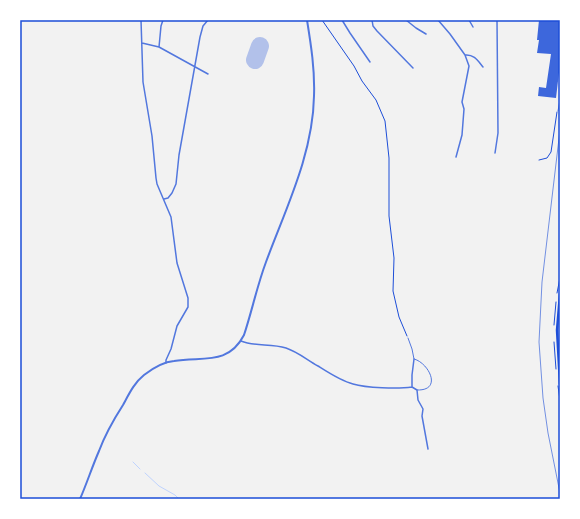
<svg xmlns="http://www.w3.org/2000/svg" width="580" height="519" viewBox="0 0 580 519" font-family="Rubik,sans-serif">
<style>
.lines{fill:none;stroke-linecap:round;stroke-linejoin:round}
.stream{stroke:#bfd3fe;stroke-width:1}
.runway{stroke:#b2c1ea;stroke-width:18}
.building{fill:#3d67dc}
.path{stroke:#1d4ed8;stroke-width:1}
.service{stroke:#5277de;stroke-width:1}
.minor{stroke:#5277de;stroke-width:1.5}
.tertiary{stroke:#5277de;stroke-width:2}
.primary{stroke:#1d4ed8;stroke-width:2.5}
.rail{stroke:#7290e2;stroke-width:1}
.neatline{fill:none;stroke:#1d4ed8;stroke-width:1.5}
</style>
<rect width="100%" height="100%" fill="#f2f2f2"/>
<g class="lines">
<path class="stream" d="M 133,462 L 140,469
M 145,473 L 159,486 L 175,495 L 179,499"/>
<path class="runway" d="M 255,60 L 260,46"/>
</g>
<path class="building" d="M 539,20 L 560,20 L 560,64 L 556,98 L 538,96 L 539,87 L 546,88 L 551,54 L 537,53 L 539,40 L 537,40 Z"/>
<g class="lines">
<path class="path" d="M 322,20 L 354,66 L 362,81 L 376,100 L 385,121 L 389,158 L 389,216 L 394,258 L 393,291 L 399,317 L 407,336
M 539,160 L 547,158 L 551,152 L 557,112
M 557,293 L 560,278
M 554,325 L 556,302
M 554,342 L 556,369
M 558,386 L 560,400"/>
<path class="service" d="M 558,111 L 560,100
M 408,338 L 412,349 L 414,359 C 429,363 443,391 417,390"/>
<path class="minor" d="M 141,20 L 143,82 L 152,136 L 156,178 L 157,184 L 171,217 L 177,263 L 188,298 L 188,307 L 177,326 L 171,349 L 166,360 L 166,363
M 342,20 L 350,33 L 370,62
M 372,20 L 373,26 L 377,31 L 413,68
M 406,20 L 416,28 L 426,34
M 438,20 L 450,34 L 465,55 L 469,66 L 462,102 L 464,109 L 462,135 L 456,157
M 469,20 L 473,27
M 142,43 L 159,47 L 208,74
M 159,47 L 161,26 L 163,20
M 465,55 C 474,54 478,61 483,67
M 495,153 L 498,133 L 497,20
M 164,199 L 168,198 L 172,193 L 176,184 L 179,155 L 200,37 L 203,26 L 208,20
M 241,341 C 255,347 271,343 286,348 C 298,352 307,360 318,366 C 329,373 341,381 353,384 C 366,388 398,389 412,387 L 417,390 L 418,400 L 423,409 L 422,416 L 428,449
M 412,387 L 412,375 L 414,359"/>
<path class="tertiary" d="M 80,499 C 87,483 92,467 99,451 C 105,435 114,419 123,405 C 129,394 134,383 144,375 C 153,368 163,362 174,361 C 202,356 228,366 244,335 C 252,311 257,286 266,262 C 286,208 313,154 314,96 C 315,70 311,45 307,20"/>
<path class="primary" d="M 560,294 L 557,330 L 560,384"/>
<path class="rail" d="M 560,130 L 542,282 L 539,342 L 543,398 L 548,433 L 560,493"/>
</g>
<rect width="580" height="519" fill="none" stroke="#ffffff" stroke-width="42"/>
<rect x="21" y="21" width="538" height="477" class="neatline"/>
</svg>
